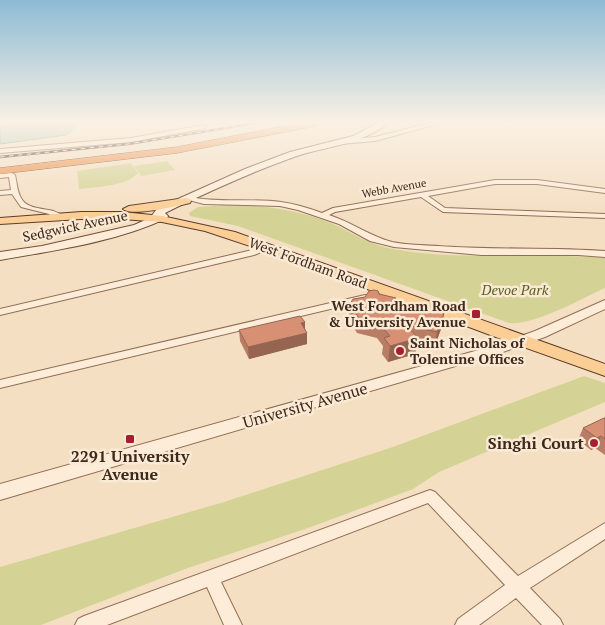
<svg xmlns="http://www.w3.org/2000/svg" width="605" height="625" viewBox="0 0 605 625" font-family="'PT Serif',serif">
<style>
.green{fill:#d4d395}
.water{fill:#a5c6b8;stroke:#6b9685}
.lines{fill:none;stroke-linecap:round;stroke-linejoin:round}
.minor-casing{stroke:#916e57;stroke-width:2}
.tertiary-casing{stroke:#916e57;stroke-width:2}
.secondary-casing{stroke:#734f3a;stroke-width:2}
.primary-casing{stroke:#5e3c2b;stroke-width:2}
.motorway-casing{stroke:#5e3c2b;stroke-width:1}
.minor{fill:#fdedd8;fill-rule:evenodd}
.tertiary{fill:#fdedd8;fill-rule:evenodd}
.secondary{fill:#fdedd8;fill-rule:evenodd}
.primary{fill:#fbce96;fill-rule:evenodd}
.motorway{fill:#ed9049;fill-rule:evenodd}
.rail-casing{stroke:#3f291d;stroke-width:2.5}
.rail{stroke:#faead4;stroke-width:1;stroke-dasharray:4.5;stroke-linecap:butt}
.wall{fill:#b97c64}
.shaded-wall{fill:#966551}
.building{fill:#d79074;stroke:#966551}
.poi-dot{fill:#a81e31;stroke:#faead4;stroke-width:2}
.labels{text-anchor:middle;stroke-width:5;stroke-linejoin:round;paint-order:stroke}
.far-street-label{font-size:11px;fill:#3f291d;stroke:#faead4}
.street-label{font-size:14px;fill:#3f291d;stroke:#faead4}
.park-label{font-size:14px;font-style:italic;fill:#575e20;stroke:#faead4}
.poi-label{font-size:14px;font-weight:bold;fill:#3f291d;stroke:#faead4;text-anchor:end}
.near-street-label{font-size:16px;fill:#3f291d;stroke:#faead4}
.near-poi-label{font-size:16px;font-weight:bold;fill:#3f291d;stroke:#faead4;text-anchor:end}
</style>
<rect width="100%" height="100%" fill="#f4dfc3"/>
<path class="green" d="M 167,161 L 175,170 L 141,176 L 134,166 Z
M 131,163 L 138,173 C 128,186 95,187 79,189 L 77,171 Z
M 228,205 C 261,205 294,209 326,221 C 347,229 365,243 388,248 C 457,262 535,252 605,258 L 605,288 C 581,299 533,326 509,323 L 238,226 L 190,216 L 189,213 L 198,207 Z
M 584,376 L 605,383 L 605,402 L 439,472 L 413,489 L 311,527 L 185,569 L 41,625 L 0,625 L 0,567 L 224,502 L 390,448 Z"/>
<path class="water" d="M 0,123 L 79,123 L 66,135 L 0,144 Z"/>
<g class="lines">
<g class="minor-casing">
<path id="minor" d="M 204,125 L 206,126 L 206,128 L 131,142 L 0,153 L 0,149 L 131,138 Z
M 12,173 L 15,175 C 17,183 17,191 21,198 C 29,213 52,205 64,217 L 63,219 L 57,219 L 49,214 L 21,207 L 12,194 L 0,195 L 0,191 L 11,190 L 9,177 L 0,178 L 0,174 Z
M 495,180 L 537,180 L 605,189 L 605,193 L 537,184 L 495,184 L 428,196 L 445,208 L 605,214 L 605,218 L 443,212 L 421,197 L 335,212 L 329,215 C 351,222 370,236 392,242 C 406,245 423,245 438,246 C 493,250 549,247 605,251 L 605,257 L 578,255 L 481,255 L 394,247 L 370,241 L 339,224 L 298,210 L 280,206 L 204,204 L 185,199 L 189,197 C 219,203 251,198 281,202 C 295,204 309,208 322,213 L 333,208 Z
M 266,244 L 270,247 L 269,249 L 254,255 L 0,315 L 0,309 L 248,251 Z
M 365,295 L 368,296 L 370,298 L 368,300 L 0,388 L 0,380 Z
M 430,490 L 435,492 L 518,576 L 605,523 L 605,539 L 530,588 L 560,619 L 563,625 L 542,625 L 516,598 L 479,625 L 455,625 L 458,619 L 505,585 L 428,503 L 221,582 L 242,625 L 224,625 L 207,587 L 107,625 L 75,625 L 78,619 L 84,616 Z"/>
</g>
<g class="tertiary-casing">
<path id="tertiary" d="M 430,123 L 441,123 L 375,141 L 341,144 L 337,142 L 341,140 L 375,137 Z
M 605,300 L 605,309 L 545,337 L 503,352 L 0,500 L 0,484 L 493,346 L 535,331 Z"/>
</g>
<g class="secondary-casing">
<path id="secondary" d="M 378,123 L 388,123 C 362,145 325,146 294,157 C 254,171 215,189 177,207 L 165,213 L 168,216 L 167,218 C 116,242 56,250 0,260 L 0,252 L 42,246 L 134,225 L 150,218 L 156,210 L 169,203 L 245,169 L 290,152 L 353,136 Z"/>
</g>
<g class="primary-casing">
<path id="primary" d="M 186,198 L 190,199 L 191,201 L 190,203 C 177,206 132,217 123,209 L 129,206 Z
M 81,212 L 122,212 L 162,216 L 235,232 L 605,364 L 605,376 L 501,339 L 271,253 L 205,231 L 162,222 L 122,219 L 81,219 L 0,224 L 0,218 Z"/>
</g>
<g class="motorway-casing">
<path id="motorway" d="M 301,123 L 321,123 L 316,126 L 177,153 L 0,174 L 0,168 L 177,147 Z"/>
</g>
<use href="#minor" class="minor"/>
<use href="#tertiary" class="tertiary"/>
<use href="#secondary" class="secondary"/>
<use href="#primary" class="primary"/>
<use href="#motorway" class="motorway"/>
<g class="rail-casing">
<path id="rail" d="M 0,157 L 128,144 L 256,123"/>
</g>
<use href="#rail" class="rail"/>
</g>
<path class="wall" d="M 379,294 L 396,298 L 395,302 L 444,313 L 441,329 L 434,348 L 417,344 L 415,354 L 388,362 L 382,354 L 383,346 L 377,338 L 357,333 L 349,320 L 350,304 L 365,297 Z
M 305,329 L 307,344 L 249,359 L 240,341 L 239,330 Z
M 605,418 L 605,455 L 595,448 L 591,450 L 578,440 L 583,428 Z"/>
<path class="shaded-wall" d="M 444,313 L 441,329 L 434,348 L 437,332 Z
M 305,322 L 305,333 L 307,333 L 307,344 L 249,359 L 248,347 L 301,323 Z
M 418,338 L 415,354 L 388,362 L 390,346 Z
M 601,436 L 595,448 L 591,450 L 597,438 Z"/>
<path class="building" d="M 374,290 L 378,291 L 379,294 L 396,298 L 394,302 L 444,313 L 437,332 L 406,325 L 418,338 L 390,346 L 384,338 L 390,336 L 378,322 L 358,317 L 350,304 L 353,299 L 365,297 L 369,291 Z
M 300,316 L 305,322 L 301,323 L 307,333 L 248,347 L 239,330 Z
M 604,418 L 605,418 L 605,439 L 601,436 L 597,438 L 583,428 Z"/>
<linearGradient id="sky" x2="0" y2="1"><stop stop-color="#8dbbd5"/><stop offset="0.58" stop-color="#faf1e4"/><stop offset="1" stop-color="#faf1e4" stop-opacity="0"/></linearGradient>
<rect width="605" height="211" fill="url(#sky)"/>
<g class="poi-dot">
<rect x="471" y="309" width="10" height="10" rx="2.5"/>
<circle cx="400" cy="351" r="5"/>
<rect x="125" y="434" width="10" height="10" rx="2.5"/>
<circle cx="594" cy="443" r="5"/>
</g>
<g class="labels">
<g class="far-street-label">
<text transform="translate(394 188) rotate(-10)" y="4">Webb Avenue</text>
</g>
<g class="street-label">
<text transform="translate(75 226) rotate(-12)" y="5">Sedgwick Avenue</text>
<text transform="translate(308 263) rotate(20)" y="5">West Fordham Road</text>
</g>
<g class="park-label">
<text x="515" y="295">Devoe Park</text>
</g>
<g class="poi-label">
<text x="466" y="311">West Fordham Road<tspan x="466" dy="16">&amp; University Avenue</tspan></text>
<text x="410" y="348" text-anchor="start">Saint Nicholas of<tspan x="410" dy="16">Tolentine Offices</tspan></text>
</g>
<g class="near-street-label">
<text transform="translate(305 405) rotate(-16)" y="6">University Avenue</text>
</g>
<g class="near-poi-label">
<text x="584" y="449">Singhi Court</text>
<text x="130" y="462" text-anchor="middle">2291 University<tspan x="130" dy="18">Avenue</tspan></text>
</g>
</g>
</svg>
